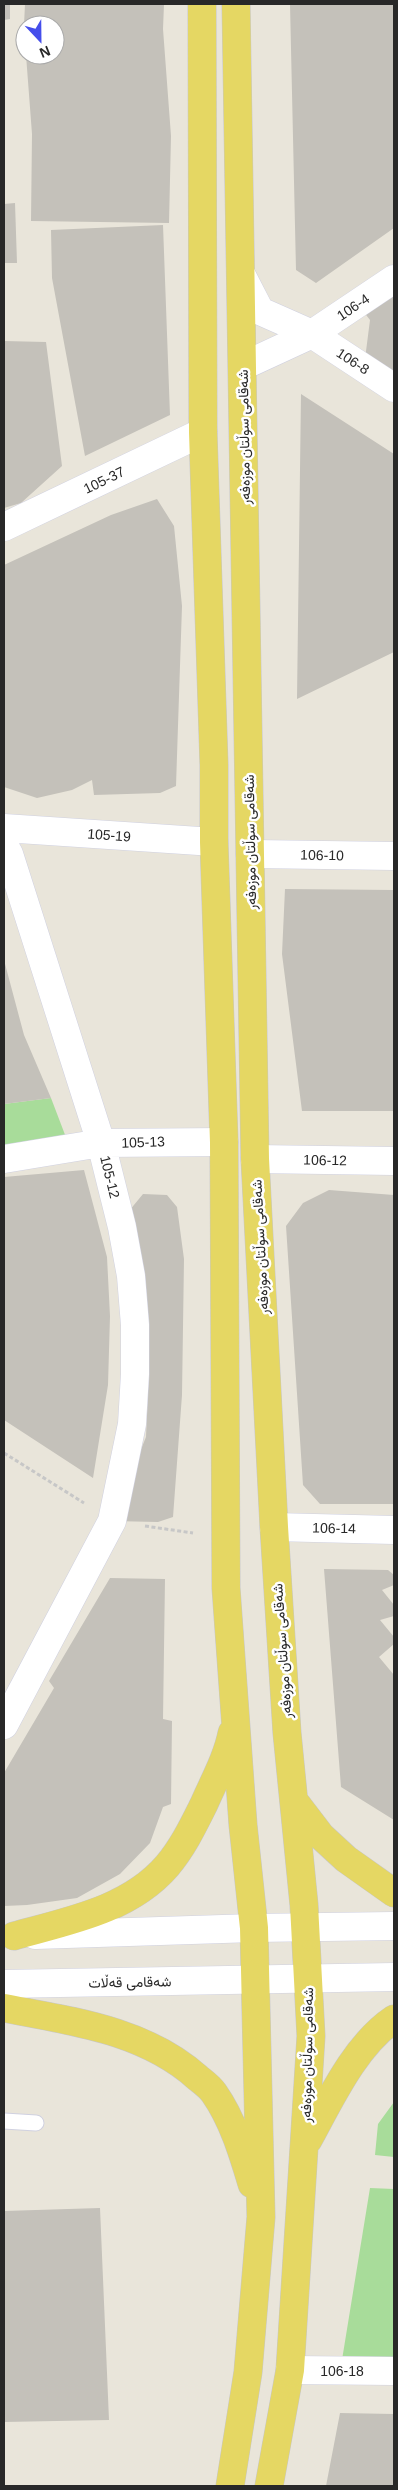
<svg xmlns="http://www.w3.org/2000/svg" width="398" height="2490" font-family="Helvetica,Vazirmatn,sans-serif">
  <rect width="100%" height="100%" fill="#e9e5da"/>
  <path fill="#a8dc9a" d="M51 1098 67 1140 4 1147V1104Z
    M394 2102V2157L375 2155 378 2124Z
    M370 2188 394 2189V2365L341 2366Z"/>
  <path fill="#c4c1ba" d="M4 4H10V19L4 20Z
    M25 4H164L163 29 171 136 169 223 31 221 32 134 26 55H55V25H24Z
    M290 4H394V228L316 283 296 270Z
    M15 203 17 263H4V204Z
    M163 225 170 415 85 456 52 278 51 230Z
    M394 288V378L365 359 370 320 363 311Z
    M4 341 46 342 62 466 21 503 4 508Z
    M301 394 394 454V652L297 699Z
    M157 499 174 526 182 606 176 786 160 793 94 795 92 780 72 790 37 798 4 787V565L111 515Z
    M285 889 394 890V1111H302L282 954Z
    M4 960 24 1035 51 1098 4 1104Z
    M84 1170 107 1257 110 1316 108 1385 93 1478 4 1420V1177Z
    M329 1190 394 1195V1504H320L303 1485 286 1226 303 1203Z
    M143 1194 167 1195 177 1207 184 1259 182 1395 173 1517 158 1522 112 1521 146 1437 149 1369 129 1211Z
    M324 1569 388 1570 394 1575V1585L382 1590 394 1605V1616L380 1620 394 1637V1644L379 1657 394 1675V1820L341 1787Z
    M110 1578 165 1579 163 1719 172 1721 171 1804 163 1807 150 1843 120 1874 77 1898 27 1905 4 1906V1773L54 1688 49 1681Z
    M100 2208 109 2420 4 2422V2211Z
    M340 2413 394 2414V2486H326Z"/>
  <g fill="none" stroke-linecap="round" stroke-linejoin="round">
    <defs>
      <path id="service" d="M4 2121 36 2123"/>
      <path id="minor" d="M241 274 260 311 312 334 394 388
        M243 366 312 334 394 279
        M4 527 203 432
        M4 828 214 842
        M4 845 9 854 101 1143 122 1227 131 1276 135 1325V1374L132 1424 112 1521 4 1725
        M250 854 394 856
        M4 1159 101 1143 224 1142
        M255 1159 394 1161
        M274 1527 394 1530
        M290 2370 394 2371"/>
      <path id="secondary" d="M35 1935 254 1928 394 1926
        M4 1984 394 1977"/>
      <path id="primary" d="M202 4 203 432 214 765V842L224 1142 226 1588 243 1825 254 1928 261 2217 248 2372 230 2486
        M236 4 255 1159 274 1527 287 1733 304 1905 311 2036 290 2370 269 2486
        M295 1802 321 1836 346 1859 394 1893
        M14 1936C68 1921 129 1910 167 1866 183 1847 193 1826 204 1804 214 1781 227 1758 232 1733
        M4 2008C71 2021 145 2030 198 2078 203 2082 210 2087 214 2093 233 2120 243 2154 252 2184
        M308 2140C330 2100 355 2045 394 2019"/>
    </defs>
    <use href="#service" stroke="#d0d1e0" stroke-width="17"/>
    <use href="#minor" stroke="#d0d1e0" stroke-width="29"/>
    <use href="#secondary" stroke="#d0d1e0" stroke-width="29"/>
    <use href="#primary" stroke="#c7c7c7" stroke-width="29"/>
    <path stroke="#c7c7c7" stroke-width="3" stroke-dasharray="4 2.5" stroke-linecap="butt" d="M4 1453 84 1503
      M145 1526 193 1533"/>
    <use href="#service" stroke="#fff" stroke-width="15"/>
    <use href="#minor" stroke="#fff" stroke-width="28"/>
    <use href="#secondary" stroke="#fff" stroke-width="28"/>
    <use href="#primary" stroke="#e5d763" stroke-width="28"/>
  </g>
  <g text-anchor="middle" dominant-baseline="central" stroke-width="5" stroke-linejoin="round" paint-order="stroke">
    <g font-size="14" fill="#282828" stroke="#fff">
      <text transform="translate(353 307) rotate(-34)">106-4</text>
      <text transform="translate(353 361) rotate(33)">106-8</text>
      <text transform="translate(244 437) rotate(-91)">شەقامی سوڵتان موزەفەر</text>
      <text transform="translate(104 480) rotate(-26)">105-37</text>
      <text transform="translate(109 835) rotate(4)">105-19</text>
      <text transform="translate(250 842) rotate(-91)">شەقامی سوڵتان موزەفەر</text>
      <text transform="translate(322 855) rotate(1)">106-10</text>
      <text transform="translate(143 1142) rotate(-2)">105-13</text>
      <text transform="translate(325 1160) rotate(1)">106-12</text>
      <text transform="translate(110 1177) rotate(76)">105-12</text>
      <text transform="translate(260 1247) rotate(-93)">شەقامی سوڵتان موزەفەر</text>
      <text transform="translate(334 1528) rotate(1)">106-14</text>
      <text transform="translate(282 1651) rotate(-94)">شەقامی سوڵتان موزەفەر</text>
      <text transform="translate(130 1982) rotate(-1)">شەقامی قەڵات</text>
      <text transform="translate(307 2055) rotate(-89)">شەقامی سوڵتان موزەفەر</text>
      <text x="342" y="2371">106-18</text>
    </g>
  </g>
  <rect width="398" height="2490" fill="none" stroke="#282828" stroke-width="10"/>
  <g transform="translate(40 40) rotate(158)"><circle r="24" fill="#ffffff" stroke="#a9a9a9"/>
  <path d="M0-4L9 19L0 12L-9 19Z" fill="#454eeb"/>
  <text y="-8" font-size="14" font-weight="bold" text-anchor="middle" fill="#282828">N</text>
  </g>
</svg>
